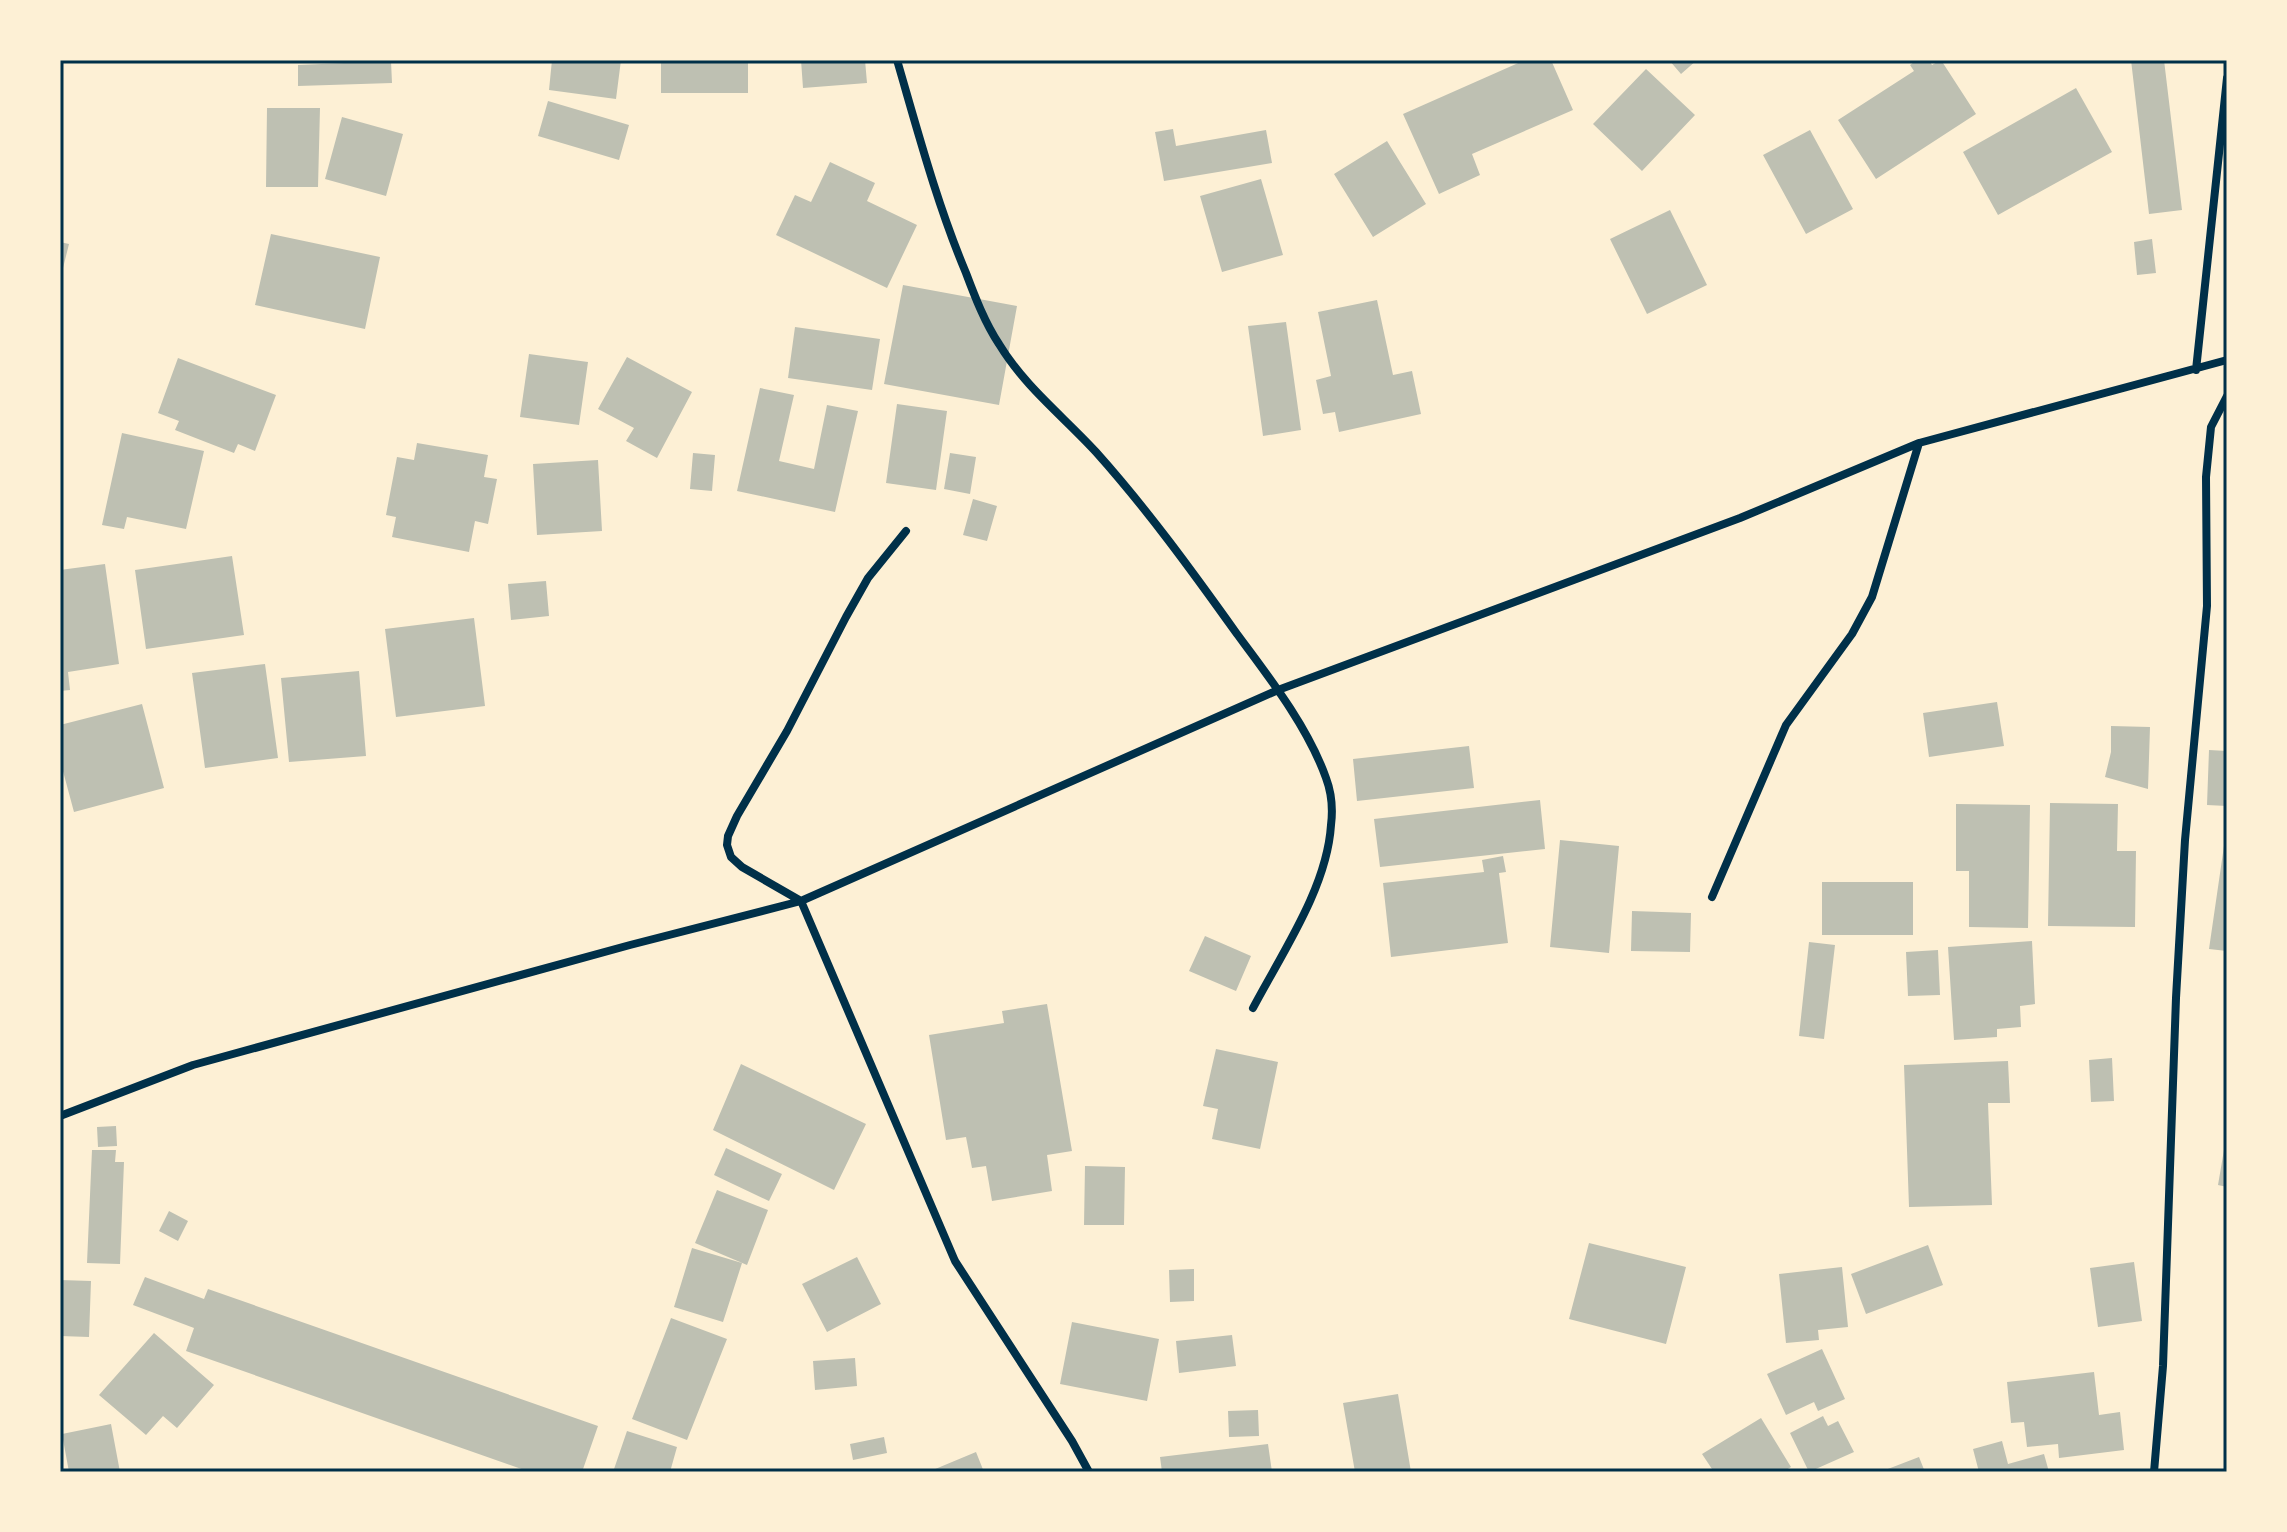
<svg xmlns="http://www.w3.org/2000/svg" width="2287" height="1532" font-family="'Times New Roman',serif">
  <rect width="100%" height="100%" fill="#fdf0d5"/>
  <path fill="#bec0b2" d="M552 60H621L616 99 549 90Z
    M661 60H748V93H661Z
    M801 60H865L867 83 803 88Z
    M1525 60H1551L1573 110 1472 154 1480 175 1439 194 1403 114Z
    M1669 60H1697L1681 74Z
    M1917 60H1929L1932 65 1941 60 1976 114 1876 179 1838 120 1914 71 1910 65Z
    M2131 60H2164L2182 210 2149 214Z
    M391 61 392 83 298 86V65Z
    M1646 69 1695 115 1642 171 1593 124Z
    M2076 88 2112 152 1998 215 1963 152Z
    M548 101 629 125 619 160 538 136Z
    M267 108H320L318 187H266Z
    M342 117 403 134 386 196 325 179Z
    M1173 129 1176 146 1266 130 1272 163 1164 181 1155 132Z
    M1810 130 1853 209 1806 234 1763 155Z
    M1387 141 1426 204 1373 237 1334 174Z
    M830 162 875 183 867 201 917 225 887 288 776 235 795 195 811 202Z
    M1261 179 1283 255 1222 272 1200 196Z
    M1670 210 1707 285 1647 314 1610 239Z
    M271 234 380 257 365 329 255 305Z
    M2152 239 2156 273 2137 275 2134 242Z
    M60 242 69 244 61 276H60Z
    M903 285 1017 306 999 405 884 384Z
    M1377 300 1393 375 1412 371 1421 414 1339 432 1335 412 1323 414 1316 380 1331 376 1318 312Z
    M1286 322 1301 430 1263 436 1248 326Z
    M795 327 880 339 872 390 788 378Z
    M529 354 588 362 579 425 520 417Z
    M627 357 692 392 657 458 626 441 634 428 598 409Z
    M178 358 276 395 255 451 238 444 234 453 175 430 179 421 158 413Z
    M760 388 794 395 779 461 814 469 827 405 858 411 835 512 737 491Z
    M897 404 947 411 936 490 886 483Z
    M122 433 204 451 186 529 127 517 124 529 102 525Z
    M417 443 488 455 484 477 497 479 488 524 475 521 469 552 392 537 396 517 386 515 397 457 414 460Z
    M693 453 715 455 712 491 690 489Z
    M950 453 976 457 970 494 944 489Z
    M598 460 602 531 537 535 533 464Z
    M973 499 997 506 987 541 963 535Z
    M232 556 244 635 146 649 135 570Z
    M105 564 119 664 68 672 70 690 60 691V570Z
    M546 581 549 616 511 620 508 584Z
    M474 618 485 706 396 717 385 629Z
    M265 664 278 758 205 768 192 673Z
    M359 671 366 756 289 762 281 678Z
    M1997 702 2004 746 1929 757 1923 713Z
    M142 704 164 788 74 812 60 760V725Z
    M2111 726 2150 727 2148 789 2105 777 2111 752Z
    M1469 746 1474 788 1357 801 1353 759Z
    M2209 750 2227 751V806L2207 805Z
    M1540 800 1545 849 1380 867 1374 819Z
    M2050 803 2118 804 2117 851H2136L2135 927 2048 926Z
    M1956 804 2030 805 2028 928 1969 927V871H1956Z
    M2225 839H2227V951L2209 949Z
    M1560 840 1619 846 1609 953 1550 947Z
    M1503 856 1506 872 1499 873 1508 943 1391 957 1383 883 1484 872 1482 860Z
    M1822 882H1913V935H1822Z
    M1632 911 1691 913 1690 952 1631 951Z
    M1205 936 1251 956 1236 991 1189 971Z
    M2032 941 2035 1004 2020 1006 2021 1027 1997 1029V1037L1954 1040 1948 947Z
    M1809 942 1835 945 1824 1039 1799 1036Z
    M1938 950 1940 995 1908 996 1906 952Z
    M1047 1004 1072 1151 1047 1155 1052 1191 992 1201 986 1166 972 1168 966 1137 946 1140 929 1035 1004 1023 1002 1011Z
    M1216 1049 1278 1062 1260 1149 1212 1139 1218 1109 1203 1106Z
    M2112 1058 2114 1101 2091 1102 2089 1060Z
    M2008 1061 2010 1103H1988L1992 1205 1909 1207 1904 1065Z
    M741 1064 866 1124 834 1190 713 1130Z
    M116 1126 117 1146 98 1147 97 1127Z
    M2225 1144H2227V1187L2218 1185Z
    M726 1148 782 1174 769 1201 714 1175Z
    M92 1150H116L115 1162H124L120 1264 87 1263Z
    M1085 1166 1125 1167 1124 1225H1084Z
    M717 1190 768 1210 747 1265 695 1243Z
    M169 1211 188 1221 178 1241 159 1231Z
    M1589 1243 1686 1267 1666 1344 1569 1319Z
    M1928 1245 1943 1285 1866 1314 1851 1274Z
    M692 1248 742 1263 723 1322 674 1307Z
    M857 1257 881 1304 827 1332 802 1284Z
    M2134 1262 2142 1321 2098 1327 2090 1268Z
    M1842 1267 1848 1327 1818 1330 1819 1340 1786 1343 1779 1274Z
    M1194 1269V1301L1170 1302 1169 1270Z
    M145 1277 204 1299 208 1289 598 1426 582 1472H530L186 1351 194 1328 133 1305Z
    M60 1280 91 1281 89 1337 60 1336Z
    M671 1318 727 1339 687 1440 632 1419Z
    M1072 1322 1159 1339 1147 1401 1060 1384Z
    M154 1333 214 1385 177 1428 163 1416 146 1435 99 1395Z
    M1232 1335 1236 1366 1179 1373 1176 1341Z
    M1822 1349 1845 1399 1818 1411 1814 1402 1786 1415 1767 1374Z
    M855 1358 857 1386 815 1390 813 1361Z
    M2094 1372 2099 1415 2120 1412 2124 1450 2059 1458 2058 1444 2027 1447 2024 1422 2011 1423 2007 1382Z
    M1398 1394 1411 1472H1355L1343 1403Z
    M1258 1410 1259 1436 1229 1437 1228 1411Z
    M1823 1416 1828 1426 1838 1421 1854 1452 1809 1472 1790 1433Z
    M1761 1418 1791 1467 1783 1472H1714L1702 1454Z
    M111 1424 120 1472H69L62 1434Z
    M627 1431 677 1447 670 1472H613Z
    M884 1437 887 1453 853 1460 850 1444Z
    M2002 1441 2008 1464 2044 1454 2049 1472H1979L1973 1449Z
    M1268 1444 1272 1472H1162L1160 1457Z
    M976 1452 984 1472H928Z
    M1919 1457 1925 1472H1880Z"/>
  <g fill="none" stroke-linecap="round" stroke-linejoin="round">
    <path stroke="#003049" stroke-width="8" d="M897 60C918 132 937 204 966 273 975 297 985 323 999 344 1025 387 1063 416 1096 452 1147 509 1192 571 1237 634 1269 677 1308 727 1326 778 1332 794 1333 809 1331 825 1327 888 1282 953 1253 1008
      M2196 370 2227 78
      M906 531 868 578 846 617 787 731 737 816 728 836 727 845 731 857 742 867 801 901 955 1261 1072 1441 1089 1472
      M1712 897 1786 725 1852 634 1872 597 1919 443
      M60 1116 193 1065 630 945 801 901 1278 690 1740 518 1919 443 2227 360
      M2154 1472 2163 1366 2176 998 2185 840 2207 606 2206 477 2211 427 2227 396"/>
  </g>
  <rect width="2287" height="1532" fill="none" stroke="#fdf0d5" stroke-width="124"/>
  <rect x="62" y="62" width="2163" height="1408" fill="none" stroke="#003049" stroke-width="3"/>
</svg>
